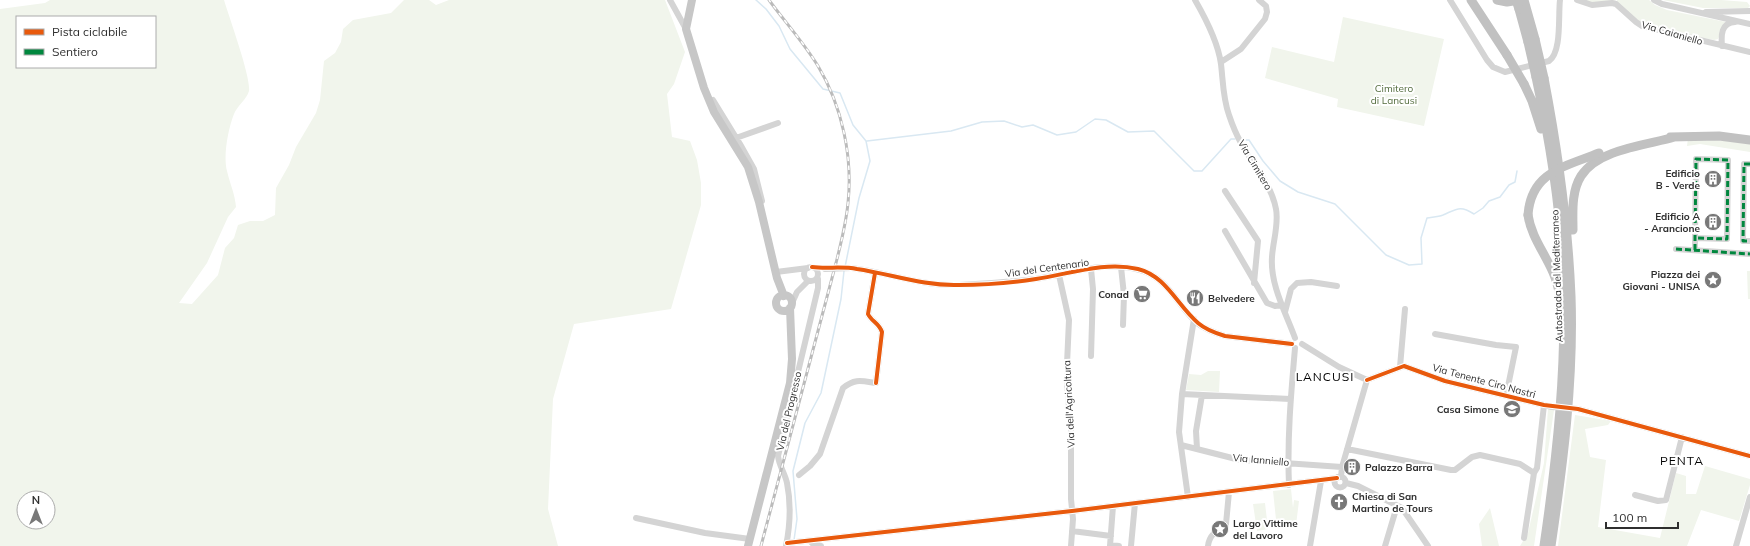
<svg xmlns="http://www.w3.org/2000/svg" width="1750" height="546" font-family="Mulish,sans-serif">
  <rect width="100%" height="100%" fill="#fff"/>
  <path fill="#f1f5ec" fill-rule="evenodd" d="M50 0H224C229 17 251 77 249 91 247 99 237 106 234 114 228 129 223 156 227 171 230 184 235 194 236 207L228 217 207 263 179 303 192 304 218 275 225 248 234 238 238 225 250 221H263L275 215 276 188 289 165 296 147 316 113 320 100 324 61 335 53 341 42 343 29 353 20 391 13 404 0H429L436 5 449 0H665L685 52 674 84 667 94 672 137 690 141 697 160 701 183V205L671 309 574 324 553 399 548 509 558 546H0V9L45 3ZM17 17H155V67H17ZM24 498H48V522H24Z
    M1584 0H1614L1617 1V0H1649L1655 5 1667 10 1726 22 1718 39 1714 40 1646 26 1612 1 1593 3Z
    M1663 0H1721L1747 2 1750 6 1748 8H1703Z
    M1343 17 1444 39 1424 126 1337 107 1338 99 1265 78 1272 47 1334 62Z
    M1688 138 1750 143V152L1700 144 1687 146Z
    M1747 271H1750V299H1748Z
    M1208 371H1220L1219 392 1186 390 1189 374 1201 375Z
    M1548 409 1554 410 1534 546H1520L1528 533 1544 463Z
    M1575 415 1611 421 1608 425 1585 429 1590 457 1606 460 1598 527 1660 538 1676 473 1686 476V494H1696L1705 466 1750 479V485L1739 521 1701 510 1687 546H1558Z
    M1291 489 1293 508 1294 500 1299 501 1296 525H1291V527L1277 529 1273 491Z
    M1265 503 1268 529 1257 531 1253 504Z
    M1490 508 1499 546H1482L1479 524Z"/>
  <g fill="none" stroke-linecap="round" stroke-linejoin="round">
    <path stroke="#d9e8f2" stroke-width="1.5" d="M756 0 766 9 779 26 790 49 823 89 840 93 853 125 866 141 870 161 859 198 845 267
      M1244 140H1249L1263 161 1280 181 1298 192 1335 204 1386 255 1409 265 1422 264 1421 238 1427 218C1433 217 1438 217 1443 215 1457 209 1460 205 1474 214L1483 208 1489 201 1500 197 1509 185 1515 182 1517 171
      M867 141 951 131 982 122 1004 121 1022 127 1033 125 1057 135 1076 132 1095 119 1106 120 1128 132 1154 131 1194 171H1202L1231 139H1235
      M794 540 797 519 793 471 805 423 821 393 841 299 844 271"/>
    <path stroke="#d4d4d4" stroke-width="6" d="M670 0 686 29
      M1195 0C1206 19 1218 42 1221 64 1223 81 1223 99 1229 115 1232 124 1236 134 1241 143 1253 165 1271 183 1276 209 1279 224 1273 241 1272 257 1270 285 1286 313 1295 338
      M1450 0 1487 60 1493 67 1505 72 1549 61C1562 52 1558 16 1560 0
      M1577 0 1592 5 1612 3 1616 4 1636 22 1642 26 1750 52
      M1654 0 1662 4 1750 24
      M1706 12 1750 11
      M1722 46C1721 35 1721 23 1735 22
      M1221 62 1241 49 1265 19 1267 12 1266 6 1259 0
      M713 100 740 144 754 169 762 201
      M736 138 778 123
      M1750 164H1744L1743 241H1750
      M1225 191 1258 241 1254 283
      M1225 231 1267 303 1275 306 1282 305
      M1676 249 1750 254
      M1695 250V238L1696 159 1728 160 1727 239 1695 238
      M804 274a7 7 0 1 1 14 0a7 7 0 1 1-14 0Z
      M1121 267 1124 295 1123 325
      M852 268C888 273 922 286 959 285 985 284 1010 282 1035 279 1069 274 1106 260 1140 270 1167 277 1178 306 1197 323 1205 329 1215 333 1225 336L1292 344
      M1091 269 1093 289 1091 356
      M776 272 808 268
      M1059 275 1069 320 1067 364V384L1071 429V499L1073 519 1071 546
      M792 303 797 292 808 281
      M1285 312 1291 289 1297 283 1311 282 1337 286
      M1435 334 1496 345 1516 347 1506 396
      M1302 344 1339 367 1367 380
      M1400 367 1405 309
      M1367 380 1404 366 1445 381 1552 407
      M1182 394 1290 399
      M1578 409 1750 456
      M1181 445 1240 460 1342 467
      M1197 449 1196 431 1202 395
      M1347 449 1451 470H1455L1472 457 1480 455 1520 464 1534 473 1537 468 1544 405
      M799 475 810 466 820 454 843 388C855 378 862 381 876 383L882 332C879 323 871 321 868 314L875 273
      M1334.5 482a5.5 5.5 0 1 1 11 0a5.5 5.5 0 1 1-11 0Z
      M1341 477 1342 467 1367 380
      M1346 483 1358 486 1402 508 1428 546
      M1289 485C1287 439 1291 394 1295 348
      M1635 495 1658 501 1666 500 1682 437
      M1188 497 1179 432 1182 394 1194 319
      M636 518 705 533 750 539
      M1072 531 1111 536
      M1524 538 1534 473
      M810 541 814 545 821 546
      M787 543 1072 511 1337 478
      M1110 545 1119 546
      M786 546C790 526 791 503 787 483 785 473 779 466 778 456L818 288V279
      M1110 546 1113 506
      M1131 546 1135 503
      M1208 546C1209 535 1217 530 1226 524L1229 492
      M1310 546 1321 481
      M1385 546 1397 506
      M1736 546 1750 497"/>
    <path stroke="#c7c7c7" stroke-width="8" d="M692 0 686 29 704 88 714 112 748 167 759 202 777 278 784 296
      M776 303a8 8 0 1 1 16 0a8 8 0 1 1-16 0Z
      M748 546 790 383 792 359 790 308"/>
    <path stroke="#c1c1c1" stroke-width="9" d="M1471 0 1507 55
      M1497 0 1507 2 1519 0
      M1524 0 1535 39
      M1519 9 1528 42
      M1536 77C1550 142 1561 208 1563 275 1567 366 1557 456 1544 546
      M1544 78C1558 151 1568 222 1571 296 1574 380 1563 464 1551 546
      M1524 84 1532 101 1541 129
      M1670 137 1719 136 1750 140
      M1528 215C1532 243 1555 264 1559 293
      M1573 230C1573 213 1571 192 1581 176 1598 149 1647 145 1675 137"/>
    <defs>
      <path id="rail" d="M761 546 836 263C841 243 846 224 848 203 853 157 842 106 818 66 804 43 785 22 769 0"/>
    </defs>
    <use href="#rail" stroke="#bbb" stroke-width="3"/>
    <use href="#rail" stroke="#fff" stroke-width="1.5" stroke-dasharray="4.5" stroke-linecap="butt"/>
    <path stroke="#d4d4d4" stroke-width="6" d="M825 269 852 268
      M1552 407 1578 409"/>
    <path stroke="#c1c1c1" stroke-width="9" d="M1516 0 1519 9
      M1535 39 1544 78
      M1528 42 1536 77
      M1507 55 1524 84
      M1528 215C1531 172 1564 167 1599 153"/>
    <path stroke="#00873e" stroke-width="3" stroke-dasharray="6 3" stroke-linecap="butt" d="M1750 164H1744L1743 241H1750
      M1676 249 1750 254
      M1695 250V238L1696 159 1728 160 1727 239 1695 238"/>
    <defs>
      <path id="cycleway" d="M812 267C827 269 842 266 857 269 891 274 923 286 958 285 984 285 1011 283 1036 279 1069 274 1105 261 1138 269 1166 276 1177 305 1198 323 1205 329 1215 333 1225 336L1292 344
        M875 273 868 314C871 321 879 323 882 332L876 383
        M1367 380 1404 366 1445 381 1544 405 1578 409 1750 456
        M787 543 1072 511 1337 478"/>
    </defs>
    <use href="#cycleway" stroke="#fff" stroke-width="6"/>
    <use href="#cycleway" stroke="#e8590c" stroke-width="4"/>
  </g>
  <defs>
    <symbol id="building-disc" viewBox="-11 -11 22 22"><circle r="9.5" fill="#787878" stroke="#fff"/><path d="M-4-6H4V6H1V3H-1V6H-4ZM-2.5-4.3h1.7v1.8h-1.7ZM.8-4.3h1.7v1.8H.8ZM-2.5-1h1.7V.8h-1.7ZM.8-1h1.7V.8H.8Z" fill="#fff"/></symbol>
    <symbol id="sight-disc" viewBox="-11 -11 22 22"><circle r="9.5" fill="#787878" stroke="#fff"/><path d="M0-6L1.8-2.2L6-1.7L2.9 1.2L3.7 5.4L0 3.3L-3.7 5.4L-2.9 1.2L-6-1.7L-1.8-2.2Z" fill="#fff"/></symbol>
    <symbol id="supermarket-disc" viewBox="-11 -11 22 22"><circle r="9.5" fill="#787878" stroke="#fff"/><path d="M-6-5.5h2.5l.6 2H6L4.5 2H-2.5L-4.4-4H-6ZM-1.5 3.2a1.3 1.3 0 1 0 .1 0ZM3 3.2a1.3 1.3 0 1 0 .1 0Z" fill="#fff"/></symbol>
    <symbol id="restaurant-disc" viewBox="-11 -11 22 22"><circle r="9.5" fill="#787878" stroke="#fff"/><path d="M-5-6h1v4h1v-4h1v4h1v-4h1v5L-1.5 .5V6h-2V.5L-5-1ZM5-6V6H3V1.5H1.5Q1.5-4 5-6Z" fill="#fff"/></symbol>
    <symbol id="school-disc" viewBox="-11 -11 22 22"><circle r="9.5" fill="#787878" stroke="#fff"/><path d="M0-5L7-2L0 1L-7-2ZM-4 1L0 2.5L4 1V4Q0 6-4 4Z" fill="#fff"/></symbol>
    <symbol id="church-disc" viewBox="-11 -11 22 22"><circle r="9.5" fill="#787878" stroke="#fff"/><path d="M-1.2-6h2.4v3.5h3.3v2.4h-3.3V6h-2.4V-.1h-3.3v-2.4h3.3Z" fill="#fff"/></symbol>
  </defs>
  <g fill-rule="evenodd">
    <use href="#building-disc" x="1703" y="169" width="20" height="20"/>
    <use href="#building-disc" x="1703" y="212" width="20" height="20"/>
    <use href="#sight-disc" x="1703" y="270" width="20" height="20"/>
    <use href="#supermarket-disc" x="1132" y="284" width="20" height="20"/>
    <use href="#restaurant-disc" x="1185" y="288" width="20" height="20"/>
    <use href="#school-disc" x="1502" y="399" width="20" height="20"/>
    <use href="#building-disc" x="1342" y="457" width="20" height="20"/>
    <use href="#church-disc" x="1329" y="492" width="20" height="20"/>
    <use href="#sight-disc" x="1210" y="519" width="20" height="20"/>
  </g>
  <g text-anchor="middle" dominant-baseline="central" stroke-width="4" stroke-linejoin="round" paint-order="stroke">
    <g font-size="10" fill="#2f2f2f" stroke="#fff">
      <text transform="translate(1672 33) rotate(16)">Via Caianiello</text>
      <text transform="translate(1255 165) rotate(59)">Via Cimitero</text>
      <text transform="translate(1047 268) rotate(-8)">Via del Centenario</text>
      <text transform="translate(1557 276) rotate(-92)">Autostrada del Mediterraneo</text>
      <text transform="translate(1484 381) rotate(15)">Via Tenente Ciro Nastri</text>
      <text transform="translate(1069 404) rotate(-93)">Via dell'Agricoltura</text>
      <text transform="translate(789 411) rotate(-77)">Via del Progresso</text>
      <text transform="translate(1261 460) rotate(5)">Via Ianniello</text>
    </g>
    <g font-size="10" fill="#526b3c" stroke="#fff">
      <text x="1394" y="88">Cimitero<tspan x="1394" dy="12">di Lancusi</tspan></text>
    </g>
    <g font-size="10" font-weight="bold" fill="#2f2f2f" stroke="#fff" text-anchor="end">
      <text x="1700" y="173">Edificio<tspan x="1700" dy="12">B - Verde</tspan></text>
      <text x="1700" y="216">Edificio A<tspan x="1700" dy="12">- Arancione</tspan></text>
      <text x="1700" y="274">Piazza dei<tspan x="1700" dy="12">Giovani - UNISA</tspan></text>
      <text x="1129" y="294">Conad</text>
      <text x="1208" y="298" text-anchor="start">Belvedere</text>
      <text x="1499" y="409">Casa Simone</text>
      <text x="1365" y="467" text-anchor="start">Palazzo Barra</text>
      <text x="1352" y="496" text-anchor="start">Chiesa di San<tspan x="1352" dy="12">Martino de Tours</tspan></text>
      <text x="1233" y="523" text-anchor="start">Largo Vittime<tspan x="1233" dy="12">del Lavoro</tspan></text>
    </g>
    <g font-size="12" letter-spacing="1" fill="#000" stroke="#fff">
      <text x="1325" y="376">LANCUSI</text>
      <text x="1682" y="460">PENTA</text>
    </g>
  </g>
  <rect x="16" y="16" width="140" height="52" fill="#ffffff" stroke="#acacac"/>
  <rect x="24" y="29" width="20" height="6" fill="#e8590c" stroke="#acacac"/>
  <text x="52" y="36" font-size="12" fill="#2f2f2f">Pista ciclabile</text>
  <rect x="24" y="49" width="20" height="6" fill="#00873e" stroke="#acacac"/>
  <text x="52" y="56" font-size="12" fill="#2f2f2f">Sentiero</text>
  <g transform="translate(36 510)"><circle r="19" fill="#ffffff" stroke="#acacac"/>
  <path d="M0-3L7 15L0 10L-7 15Z" fill="#787878"/>
  <text y="-6" font-size="11" font-weight="bold" text-anchor="middle" fill="#2f2f2f">N</text>
  </g>
  <path d="M1606 522v6h72v-6" fill="none" stroke="#2f2f2f" stroke-width="2"/>
  <text x="1612" y="522" font-size="12" fill="#2f2f2f" stroke="#ffffff" stroke-width="3" paint-order="stroke">100 m</text>
</svg>
